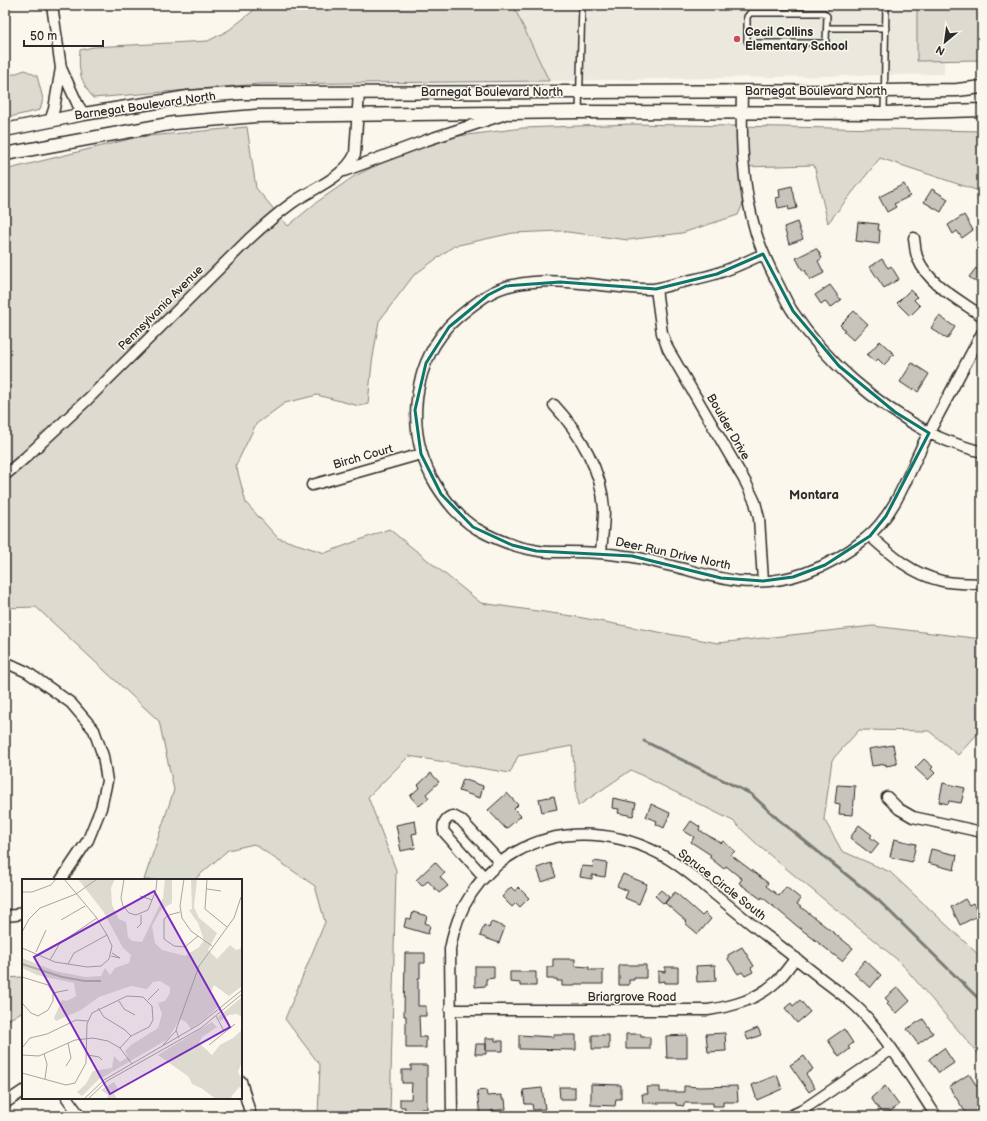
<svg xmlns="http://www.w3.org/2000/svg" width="987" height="1121" font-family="'Balsamiq Sans',sans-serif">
  <rect width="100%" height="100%" fill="#fbf7ec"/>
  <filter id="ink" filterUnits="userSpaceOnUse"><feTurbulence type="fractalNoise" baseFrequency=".025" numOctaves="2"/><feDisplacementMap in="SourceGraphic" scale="8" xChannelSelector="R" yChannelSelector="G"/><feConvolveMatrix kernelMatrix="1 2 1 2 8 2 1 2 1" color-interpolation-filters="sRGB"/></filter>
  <g filter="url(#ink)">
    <path fill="#ebe8de" d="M513 5H946L944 74 549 81Z"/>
    <path fill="#dddad0" stroke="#84827e" d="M252 5H513L549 81 259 84 93 98C80 80 78 71 80 50L93 47 208 41 229 30 253 11Z
      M917 5H982V60L917 61Z
      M25 70 37 76 43 99 40 110 5 118V77Z
      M633 124 982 131V192L880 158 828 223 814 165 744 167 746 197 738 215 682 233 628 240 560 231 513 233 454 246 414 275 379 321 372 363 368 404 359 406 317 395 285 403 256 424 236 465 246 503 278 538 325 553 389 529 481 603 572 616 718 643 873 626 982 639V729L958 755 929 731 859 730 832 760 824 819 842 851 890 872 982 958V1058L899 961 760 847 733 821 631 770 578 806 572 746 518 756 510 773 409 756 368 797 396 870 390 1116H318L320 1065 285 1019 325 922 315 886 254 844 228 850 194 880H144L174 790 159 721 36 607 5 608V285L8 278 5 265V170L138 137 247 127 256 188 288 226 317 202 353 177 427 140 523 128Z
      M23 977V1011L5 1022V978Z"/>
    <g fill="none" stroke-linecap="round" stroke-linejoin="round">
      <path stroke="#7b7a75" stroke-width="3" d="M644 741 751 794 780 821 879 901 982 1002"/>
    </g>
    <path fill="#c7c4bc" stroke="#2b2b2b" d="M904 184 910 196 894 204 896 207 887 212 879 197Z
      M792 186 797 208 789 210 788 206 778 208 776 198 780 197 779 189Z
      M932 189 948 199 941 212 924 202Z
      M964 215 973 230 962 238 957 231 953 234 948 225Z
      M797 222 803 239 789 244 784 227Z
      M858 222 879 224 878 230H880L879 244 856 241Z
      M814 249H817L822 258 818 261 824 273 810 280 805 270 803 271 796 258Z
      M882 259 888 268 891 266 899 279 884 288 870 267Z
      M976 268 982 273V286L969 277Z
      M830 285 841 300 830 308 825 301 821 304 815 295Z
      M910 290 917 297 914 300 920 306 910 316 897 303Z
      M854 311 868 324 853 340 843 331 845 330 840 325Z
      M939 316 955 327 947 339 931 328Z
      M880 341 894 354 884 365 878 359 875 362 867 355Z
      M912 363 929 374 918 392 913 388 912 390 900 382Z
      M893 745 897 764 886 766V764L872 766 869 749Z
      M924 759 933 767 931 769 935 773 928 780 915 768Z
      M431 773 439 782 426 794 429 798 419 806 410 796 420 787 418 785Z
      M463 779 483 786 480 798 459 791Z
      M943 783 965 788 961 803 949 801 948 804 939 802Z
      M837 785 855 786 853 815 839 814 840 804 835 803Z
      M507 793 518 805 514 809 521 816 506 829 488 810Z
      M554 796 557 809 542 812 539 799Z
      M613 798 636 803 633 816 618 813 619 809 612 808Z
      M651 804 670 813 664 828 656 824 657 821 646 817Z
      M415 821 417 833 412 834 415 848 401 851 396 825Z
      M691 821 700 827 699 830 721 843 723 841 735 851 731 855 768 883 766 886 779 896 786 887 801 899 797 904 853 948 842 961 797 926 762 897 761 899 739 883 742 879 726 866 724 869 709 857 711 855 691 842 694 837 684 831Z
      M859 825 872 835 870 837 879 844 871 854 850 838Z
      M894 839 916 844 912 862 890 857Z
      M931 849 957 855 954 870 928 863Z
      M594 861 607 863 605 877 592 875V879L580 877 582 866 593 867Z
      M435 862 445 873 440 877 448 886 439 893 428 881 422 886 416 880Z
      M551 863 556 877 542 882 537 868Z
      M623 874 647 884 639 904 625 898 628 891 617 886Z
      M511 887 515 891 518 887 529 898 520 907 516 903 512 907 502 897Z
      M661 890 669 897 664 904 655 896Z
      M675 892 702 916 705 913 711 919 698 934 685 923 687 922 665 903Z
      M965 899 969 905 973 903 979 915 960 925 951 907Z
      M413 912 427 916 425 923 430 925 428 934 404 927 406 918 411 919Z
      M491 922 505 927 499 943 480 936 484 925 489 928Z
      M742 947 754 966 751 968 753 972 745 976 742 972 738 974 728 959V955Z
      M405 953H425V963H420V978H418V1006H426V1016H419L420 1037H426V1048H406V1016H404Z
      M553 959H575V966L589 967V970H603V984H575V986H562V981H557V979H547V967H553Z
      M865 960 881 975 870 988 854 973Z
      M619 965H646V978H634V980H629V985H619Z
      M715 965 716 981 697 982 696 966Z
      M475 966H494V978L486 979V986L475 987Z
      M665 967H678V983H664V981L658 982V971L665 972Z
      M510 972H536V986H520V983L510 982Z
      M898 987 910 1001 896 1014 887 1004 889 1002 885 998Z
      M800 1000 810 1012 797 1023 785 1008 791 1003 793 1006Z
      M923 1019 933 1033 918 1044 907 1029Z
      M758 1028 761 1035 748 1040 745 1033Z
      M844 1029 853 1043 848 1047 850 1049 839 1057 828 1040Z
      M725 1033 726 1051 708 1052 706 1034Z
      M626 1034H641V1037H650V1049H626Z
      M519 1035 553 1037V1035H576V1050L519 1049Z
      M592 1035H609V1049H592Z
      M687 1035V1058H667L666 1036Z
      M486 1038H495V1041H503V1051H486Z
      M476 1044H486V1054H475Z
      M944 1048 954 1063 939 1073 929 1059Z
      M804 1056 813 1069 806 1074 815 1088 809 1092 790 1065Z
      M411 1065H427V1109H419V1116H405V1107H400V1099H411L412 1083H402V1070H411Z
      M969 1074 982 1094V1116H968L949 1087Z
      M777 1075 782 1089 757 1100 752 1085Z
      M591 1084 621 1085V1099H616L615 1106 591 1105Z
      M684 1086 700 1087 737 1086 738 1102H723V1106H713V1103H684V1106L676 1105V1103H643L642 1094H648L647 1087H660V1092H684Z
      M885 1086 899 1105 884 1116 871 1098Z
      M559 1087H575V1099H560Z
      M542 1088 545 1109 533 1110 532 1104H525L523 1090Z
      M486 1090 487 1096 502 1095V1099H505L506 1109 491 1111 492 1116H480L477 1091Z"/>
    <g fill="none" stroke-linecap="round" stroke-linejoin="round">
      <defs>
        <path id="service" d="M750 13H824L827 16 826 41 823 43H748L747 40V17Z
          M827 28H886
          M579 112 582 5
          M884 112 886 5"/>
        <path id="minor" d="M61 68 78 105 84 114
          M742 91C741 138 742 187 756 233 761 249 768 264 776 280 782 291 786 302 793 312 826 362 876 404 928 432 944 441 964 447 982 452
          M50 121 54 109 61 68 52 5
          M344 171 427 140 503 115
          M914 238C915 244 915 253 918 259 928 284 961 301 982 316
          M763 254C748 261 734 268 718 273 707 277 695 279 683 282 673 284 663 288 653 289 603 290 531 267 486 296 473 305 459 315 448 327 410 371 406 436 436 485 446 501 460 519 477 529 495 539 514 547 534 550 545 553 558 552 570 552 588 552 606 553 625 556 641 557 656 563 672 566 693 571 715 578 737 581 785 586 830 568 866 538 895 515 909 472 925 440 944 404 963 368 982 333
          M656 289 662 333 668 349 746 483 755 502 759 518 763 581
          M554 405C580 433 602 471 604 509 604 524 602 539 601 553
          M5 475 26 457 88 399 249 239C263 226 277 214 292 203 312 189 345 177 355 154L359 92
          M312 485 421 454
          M870 536C892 556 912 574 942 581 955 584 969 583 982 584
          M5 662 27 672 71 703 94 730 103 756 107 781 101 808 88 840 61 880
          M887 797 899 809 913 817 982 832
          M484 877 444 832C442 825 445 817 453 816L461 820 500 862
          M5 916 16 915 23 911
          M450 1010H708C734 1006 756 1000 776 982 783 976 789 966 796 958
          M241 1081 251 1116
          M67 1098 80 1116
          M5 1103 23 1091
          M452 1116 450 949C457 908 479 873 516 852 563 825 621 831 667 858 685 869 701 883 717 896 734 910 751 924 768 937 787 951 805 966 823 980 839 992 857 1005 870 1021 895 1050 915 1084 936 1116
          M790 1116 801 1111 892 1049"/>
        <path id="tertiary" d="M5 130 84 114 188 97 242 93 884 91 957 90 982 87
          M5 154 174 123 256 116 579 112 884 113 982 110"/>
      </defs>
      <use href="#service" stroke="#2b2b2b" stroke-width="8"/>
      <use href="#minor" stroke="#2b2b2b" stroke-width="13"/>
      <use href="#tertiary" stroke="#2b2b2b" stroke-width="15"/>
      <use href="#service" stroke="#fbf7ec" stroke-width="5"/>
      <use href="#minor" stroke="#fbf7ec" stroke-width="10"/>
      <use href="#tertiary" stroke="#fbf7ec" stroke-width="12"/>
    </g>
  </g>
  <path fill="none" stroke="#0f766e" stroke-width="3" stroke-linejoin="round" d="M763 254 793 311 839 366 895 412 929 433 886 516 870 536 825 565 793 577 763 581 721 578 632 556 536 551 512 545 473 527 441 494 421 454 415 410 426 363 449 327 488 295 506 286 560 282 656 289 717 274Z"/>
  <circle fill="#d1495b" stroke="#fbf7ec" stroke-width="1.5" cx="737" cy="39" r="4"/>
  <g text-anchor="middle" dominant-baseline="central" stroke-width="3" stroke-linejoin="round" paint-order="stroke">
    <g font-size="12" font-weight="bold" fill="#2b2b2b" stroke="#fbf7ec" text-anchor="start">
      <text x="745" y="32">Cecil Collins<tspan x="745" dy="14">Elementary School</tspan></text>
    </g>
    <g font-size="12" fill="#2b2b2b" stroke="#fbf7ec">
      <text x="816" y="91">Barnegat Boulevard North</text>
      <text x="492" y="92">Barnegat Boulevard North</text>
      <text transform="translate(145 106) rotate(-8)">Barnegat Boulevard North</text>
      <text transform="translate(161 308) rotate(-45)">Pennsylvania Avenue</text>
      <text transform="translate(728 427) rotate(60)">Boulder Drive</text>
      <text transform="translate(363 457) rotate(-16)">Birch Court</text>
      <text transform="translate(673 554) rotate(12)">Deer Run Drive North</text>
      <text transform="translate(722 885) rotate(38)">Spruce Circle South</text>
      <text x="632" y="997">Briargrove Road</text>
    </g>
    <g font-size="13" font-weight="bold" fill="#2b2b2b" stroke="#fbf7ec">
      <text x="814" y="495">Montara</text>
    </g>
  </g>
  <g transform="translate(22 879)">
    <rect width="220" height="220" fill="#fbf7ec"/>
    <path d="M56 0H93L89 9 90 26 97 40 104 43 106 58 110 62 120 63 141 19 143 0H150V24L139 31 130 47 133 64 140 71 163 77 177 68 182 61 176 44 167 31 170 30 169 0H175L172 28 177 39 195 54 186 71 195 80 208 66 214 71 220 69V107L207 117 192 106 188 115 197 127 182 141 169 150 164 143 158 140 146 160 76 201 60 217 55 213 64 205 71 192 90 189 92 177 98 183 106 178 103 172 109 166 136 149 140 135 136 124 143 122 148 114V108L138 102 131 103 125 110 109 107 77 118 59 131 34 142 32 139 40 121 45 122 54 117 52 104 15 96 0 89V79L33 92 63 98 79 97 83 89 88 96 93 89 107 84 109 76 101 69 81 32ZM220 118V138L215 135 207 136 198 142 196 138ZM190 143 195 148 180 158 177 164 190 176 198 166 211 159 220 151V182L216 193 218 197 220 195V209L217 208 209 218 212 220H194L179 209 170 205 167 198 136 176ZM92 203 96 210 91 213 95 220H85L86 216 79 211Z" fill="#dddad0"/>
    <path fill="none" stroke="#b1afa7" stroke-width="2" d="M0 85 40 98 63 102H79"/>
    <path fill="none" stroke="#a8a59f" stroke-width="1" d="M102 0 99 19 101 27 107 34 114 36 126 31 134 11 135 0M162 0 158 27 160 39 169 52 190 67M185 0 183 30 205 48M185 10 199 12M0 13H10L29 6 34 0M118 17 130 21M158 33 147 36 142 40V60L152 67 163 68 176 57M39 41 63 27M115 49 119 45V36M0 53 7 40 18 29 54 15 75 0M0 69 33 83 65 88 79 87 87 80 90 67 85 56 74 38 42 0M14 73 24 51M89 77 98 79 90 74M28 81 38 64 75 39M46 85 52 74 85 56M0 98 26 106 31 114V122L26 131 16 137 9 134 0 124M31 114 46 111M126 121 137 110M97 122 102 130 113 136M76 129 82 138 103 151 109 157M194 137 202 152M157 159 154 151 177 87 212 39 219 18M141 166 154 152M187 166 213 145M0 169 8 159 25 155 54 141 66 142M22 175 25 185 23 200M0 176 17 177 53 161 71 159 86 162 98 169 110 185M66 176 77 178 80 181M44 187 49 179 46 164M0 194 44 206 53 204 64 184 65 145 70 134 105 117 121 118 130 127 131 141 127 148 109 157 98 169M62 220 82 201 178 145 220 111M66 220 85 202 179 149 220 115"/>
    <path fill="#7b2cbf" fill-opacity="0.15" stroke="#7b2cbf" stroke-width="2" d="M132 12 208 148 88 215 12 78Z"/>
    <rect width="220" height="220" fill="none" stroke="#2b2b2b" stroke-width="2"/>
  </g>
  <rect width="987" height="1121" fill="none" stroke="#fbf7ec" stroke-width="20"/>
  <rect x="10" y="10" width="967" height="1101" fill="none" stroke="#2b2b2b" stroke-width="1.5" filter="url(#ink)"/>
  <g transform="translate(945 42) rotate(209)" stroke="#fbf7ec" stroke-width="3" paint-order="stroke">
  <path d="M0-3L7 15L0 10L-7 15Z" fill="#2b2b2b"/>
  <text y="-6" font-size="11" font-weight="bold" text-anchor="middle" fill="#2b2b2b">N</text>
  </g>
  <path d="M24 40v6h79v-6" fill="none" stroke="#2b2b2b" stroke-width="2"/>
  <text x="30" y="40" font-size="12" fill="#2b2b2b" stroke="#fbf7ec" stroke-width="3" paint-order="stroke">50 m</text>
</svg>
